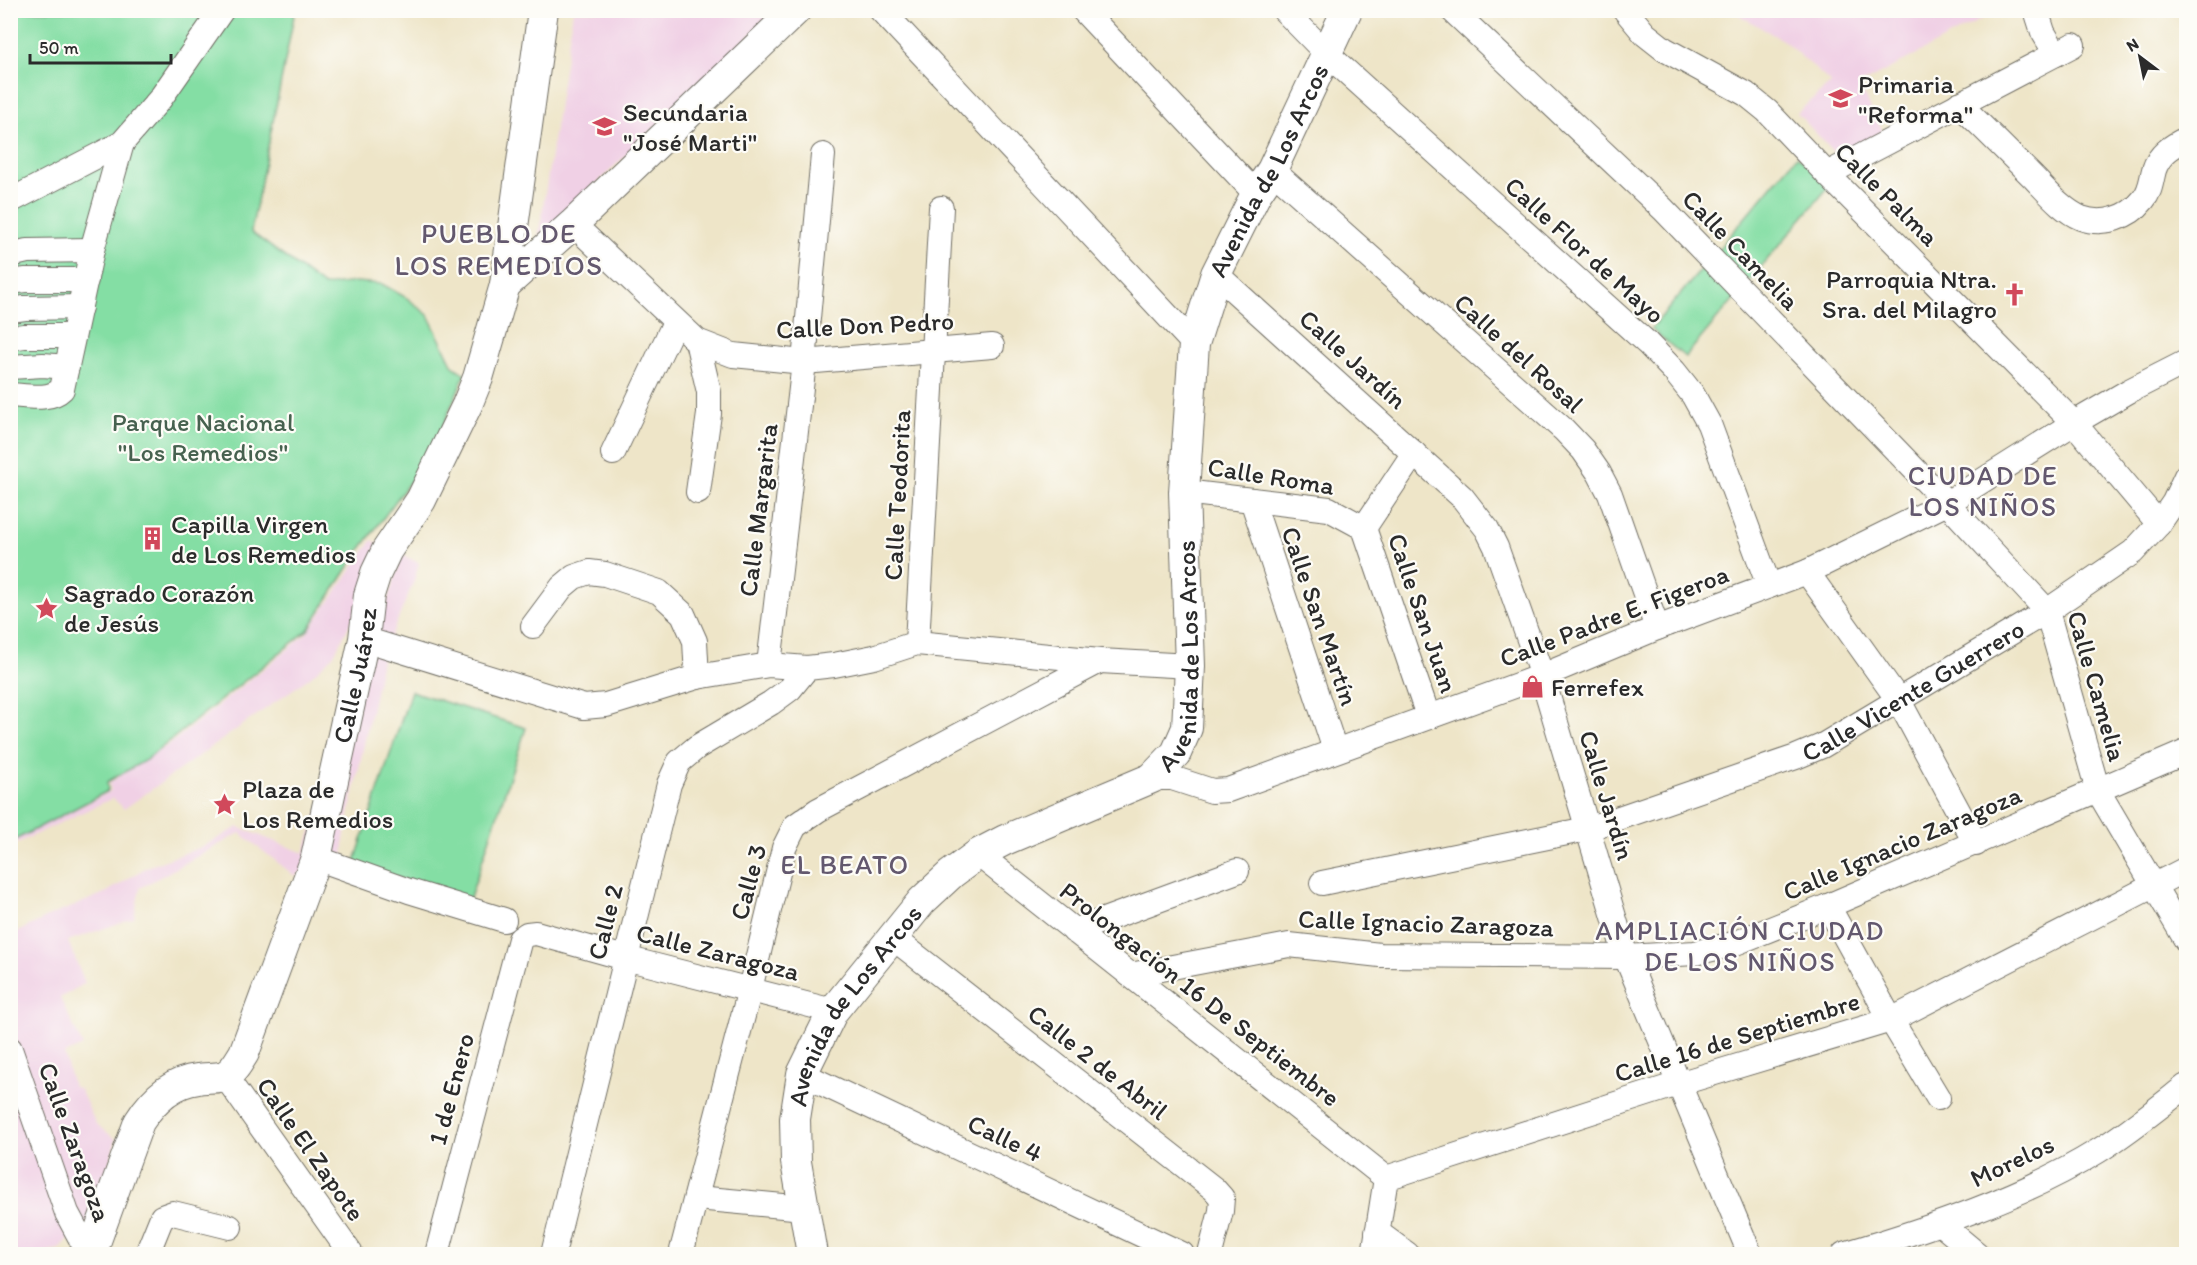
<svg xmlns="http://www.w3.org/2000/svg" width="2197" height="1265" font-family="Itim,sans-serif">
  <rect width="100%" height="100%" fill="#fdfcf7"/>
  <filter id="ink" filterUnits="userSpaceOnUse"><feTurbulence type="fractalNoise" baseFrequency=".0167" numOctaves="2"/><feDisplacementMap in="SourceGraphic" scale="12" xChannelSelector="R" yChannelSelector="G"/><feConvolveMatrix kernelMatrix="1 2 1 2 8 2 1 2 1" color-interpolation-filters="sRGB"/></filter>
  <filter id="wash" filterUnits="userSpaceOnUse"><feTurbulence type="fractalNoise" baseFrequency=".008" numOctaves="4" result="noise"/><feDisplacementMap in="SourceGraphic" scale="24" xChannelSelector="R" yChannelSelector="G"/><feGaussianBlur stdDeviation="1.35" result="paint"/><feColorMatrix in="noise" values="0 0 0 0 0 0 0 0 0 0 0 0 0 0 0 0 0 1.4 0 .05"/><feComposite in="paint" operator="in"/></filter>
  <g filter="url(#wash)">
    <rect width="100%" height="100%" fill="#eee5c8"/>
    <path fill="#f0d0e5" d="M573 11H776L538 240Z
      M1732 11H1997L1859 85 1886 138 1841 160 1797 113 1831 83 1784 41Z
      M372 540 419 563 414 581 383 655 344 839 343 880 310 866 295 876 240 833 140 888 134 918 68 941 85 983 60 998 83 1046 64 1054 73 1086 80 1089 96 1124 116 1139 96 1213 59 1249 35 1254H11V935L50 916 107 892 147 867 204 846 238 827 304 853 399 565 379 552 358 609 333 656 309 678 124 809 113 798 11 846V842L111 791 109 783 171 743 287 650 307 633Z"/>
    <path fill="#84dea4" stroke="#588468" stroke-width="1.5" d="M11 11H295L251 232 324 286 356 282 382 284 407 298 428 315 453 366 465 374 439 435 414 476 357 554 308 630 146 760 107 782 108 791 11 842Z
      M1797 156 1831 184 1685 357 1651 329Z
      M411 691 526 728 469 901 354 864Z"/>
  </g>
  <g filter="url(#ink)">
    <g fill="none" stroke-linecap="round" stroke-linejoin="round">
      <defs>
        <g id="minor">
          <path d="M881 10 1194 344"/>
          <path d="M1083 10 1256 194"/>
          <path d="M1284 10 1326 53 1647 343 1674 371 1693 395 1709 424 1769 586"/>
          <path d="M1452 10 1663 209 1947 503 2047 611 2098 791 2186 940"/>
          <path d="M1625 10 1645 34 1664 49 1746 94 1767 111 1827 174 2074 423 2159 524"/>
          <path d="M2036 10 2043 32 2056 54"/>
          <path d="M1959 104C1984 128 2008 152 2032 176 2046 190 2062 210 2081 218 2103 226 2129 218 2143 200 2151 191 2151 181 2154 170 2159 154 2172 146 2186 139"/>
          <path d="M1272 170 1564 430 1583 450 1599 473 1610 494 1657 628"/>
          <path d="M1827 174 2073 45"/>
          <path d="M10 201 122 143 160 99 222 10"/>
          <path d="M573 224 697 341 733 355 804 362 992 346"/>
          <path d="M10 255 27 251 92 250"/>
          <path d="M1216 274 1462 497 1487 529 1496 547 1542 676 1626 957 1750 1254"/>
          <path d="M10 282 26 280H86"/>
          <path d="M10 310 25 308 80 307"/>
          <path d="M10 338 24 336H73"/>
          <path d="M697 341 709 392V414L698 492"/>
          <path d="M10 367 43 365 67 367"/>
          <path d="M10 395C27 396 50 401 62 389L92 250 122 143"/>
          <path d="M613 453 675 322"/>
          <path d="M1184 492 1329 509 1364 528"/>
          <path d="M1252 500 1335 750"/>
          <path d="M1364 528 1428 716"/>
          <path d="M1364 528 1414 453"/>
          <path d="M1807 572 1899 701 1976 844"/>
          <path d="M533 626 562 587 574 577 589 572 605 574 659 592 683 614 695 641 697 677"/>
          <path d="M364 639 584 707 606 705 697 677 769 665 807 668 834 665 874 657 917 643 1100 661 1190 666"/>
          <path d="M917 643 941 208"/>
          <path d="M769 665 804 362 823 155"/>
          <path d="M1152 778H1172L1212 791 1228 790 1542 676 1657 628 1807 572 1947 503 2074 423 2129 391 2186 362"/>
          <path d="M978 854 1386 1178"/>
          <path d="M316 858 409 891 504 920"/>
          <path id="s1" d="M1322 883 1587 829 1796 757 1822 746 2047 611 2133 552 2159 524 2174 502 2186 476"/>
          <path d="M1828 906 1891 1020 1938 1098"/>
          <path d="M1074 931 1237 871"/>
          <path d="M892 937 1214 1189 1222 1198 1221 1211 1210 1254"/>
          <path d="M1130 975 1289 945 1380 955 1626 957 1695 953 1733 944 1828 906 2186 752"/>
          <path d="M10 1049 67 1213 89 1254"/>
          <path d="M802 1074 1182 1254"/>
          <path d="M225 1076 351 1254"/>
          <path d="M1386 1178 1678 1084 1891 1020 2186 869"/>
          <path d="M697 1198 804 1208"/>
          <path d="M1941 1224 1977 1254"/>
          <path d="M1377 1232 1407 1254"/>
          <path d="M147 1254 162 1217 173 1213 230 1227"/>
          <path d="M437 1254 520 939 527 934 536 933 625 958 833 1011"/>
          <path d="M553 1254 669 784 679 762 697 747 771 703 790 689 807 668"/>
          <path d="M681 1254 750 989 784 848 795 826 818 810 1100 661"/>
          <path d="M1374 1254 1386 1178"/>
          <path d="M1844 1254C1928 1229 2024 1197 2098 1151 2129 1132 2158 1108 2186 1086"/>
        </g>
        <g id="major">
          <path d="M505 285 573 224 796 10"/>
          <path id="s2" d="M91 1254 139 1122C153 1100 171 1082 198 1079 206 1077 219 1079 226 1075 234 1071 239 1061 244 1053L316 858 364 639 369 595 376 573 387 550 421 500 467 405 478 378 505 285 543 10"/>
          <path id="s3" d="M812 1254 796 1162 795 1119 802 1074 833 1011 922 901 951 874 978 854 1005 840 1152 778 1176 753 1187 728 1190 666 1184 492 1194 344 1216 274 1256 194 1272 170 1347 10"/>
        </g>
      </defs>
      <use href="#minor" stroke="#6f6c62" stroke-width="26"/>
      <use href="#major" stroke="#6f6c62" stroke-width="32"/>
      <use href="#minor" stroke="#fff" stroke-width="24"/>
      <use href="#major" stroke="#fff" stroke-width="30"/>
    </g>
  </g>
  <defs>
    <symbol id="school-bare" viewBox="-9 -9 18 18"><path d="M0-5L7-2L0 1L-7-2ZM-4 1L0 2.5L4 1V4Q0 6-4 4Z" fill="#d1495b" stroke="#fdfcf7" stroke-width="2.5" paint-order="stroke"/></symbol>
    <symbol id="church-bare" viewBox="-9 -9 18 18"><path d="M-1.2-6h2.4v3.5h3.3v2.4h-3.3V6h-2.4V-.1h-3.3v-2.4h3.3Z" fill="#d1495b" stroke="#fdfcf7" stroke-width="2.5" paint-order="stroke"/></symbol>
    <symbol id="building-bare" viewBox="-9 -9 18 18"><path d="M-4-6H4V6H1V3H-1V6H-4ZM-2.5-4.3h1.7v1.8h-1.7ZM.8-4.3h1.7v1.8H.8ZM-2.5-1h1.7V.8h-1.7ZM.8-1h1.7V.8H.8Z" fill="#d1495b" stroke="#fdfcf7" stroke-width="2.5" paint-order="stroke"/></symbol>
    <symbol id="sight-bare" viewBox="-9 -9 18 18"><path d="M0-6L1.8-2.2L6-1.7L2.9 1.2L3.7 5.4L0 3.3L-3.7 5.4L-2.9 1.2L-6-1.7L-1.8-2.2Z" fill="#d1495b" stroke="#fdfcf7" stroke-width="2.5" paint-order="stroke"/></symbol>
    <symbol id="shop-bare" viewBox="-9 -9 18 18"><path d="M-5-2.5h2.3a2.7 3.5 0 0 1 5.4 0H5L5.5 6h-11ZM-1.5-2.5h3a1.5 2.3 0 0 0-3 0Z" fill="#d1495b" stroke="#fdfcf7" stroke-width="2.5" paint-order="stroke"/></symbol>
  </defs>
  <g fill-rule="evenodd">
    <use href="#school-bare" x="1824" y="82" width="33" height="33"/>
    <use href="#school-bare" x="588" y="110" width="33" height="33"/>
    <use href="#church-bare" x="1998" y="278" width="33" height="33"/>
    <use href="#building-bare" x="136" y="522" width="33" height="33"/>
    <use href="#sight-bare" x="30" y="592" width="33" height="33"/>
    <use href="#shop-bare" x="1516" y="670" width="33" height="33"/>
    <use href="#sight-bare" x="208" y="788" width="33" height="33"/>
  </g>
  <g text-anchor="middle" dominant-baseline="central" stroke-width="4.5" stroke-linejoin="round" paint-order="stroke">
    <g font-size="26" fill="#2b2b2b" stroke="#fdfcf7" text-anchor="start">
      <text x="1858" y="84">Primaria<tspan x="1858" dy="30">"Reforma"</tspan></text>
      <text x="623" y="112">Secundaria<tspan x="623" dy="30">"José Marti"</tspan></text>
      <text x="1997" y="279" text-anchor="end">Parroquia Ntra.<tspan x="1997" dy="30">Sra. del Milagro</tspan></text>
      <text x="171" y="524">Capilla Virgen<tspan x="171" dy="30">de Los Remedios</tspan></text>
      <text x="64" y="593">Sagrado Corazón<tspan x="64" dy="30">de Jesús</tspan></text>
      <text x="1551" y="687">Ferrefex</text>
      <text x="242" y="789">Plaza de<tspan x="242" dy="30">Los Remedios</tspan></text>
    </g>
    <g font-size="26" fill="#2b2b2b" stroke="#fdfcf7">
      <text stroke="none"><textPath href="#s3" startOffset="1293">Avenida de Los Arcos</textPath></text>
      <text transform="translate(1887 194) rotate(45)">Calle Palma</text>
      <text transform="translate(1585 250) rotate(42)">Calle Flor de Mayo</text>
      <text transform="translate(1741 250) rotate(46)">Calle Camelia</text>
      <text transform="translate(865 325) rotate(-3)">Calle Don Pedro</text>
      <text transform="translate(1519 353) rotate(42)">Calle del Rosal</text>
      <text transform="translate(1353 359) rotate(42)">Calle Jardín</text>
      <text transform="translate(1271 476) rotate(9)">Calle Roma</text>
      <text transform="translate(897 495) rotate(-87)">Calle Teodorita</text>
      <text transform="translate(758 510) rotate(-83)">Calle Margarita</text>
      <text transform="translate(1423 613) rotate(71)">Calle San Juan</text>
      <text transform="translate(1320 616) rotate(71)">Calle San Martín</text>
      <text transform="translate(1614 616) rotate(-21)">Calle Padre E. Figeroa</text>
      <text stroke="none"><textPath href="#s3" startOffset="789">Avenida de Los Arcos</textPath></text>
      <text stroke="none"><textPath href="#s2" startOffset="668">Calle Juárez</textPath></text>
      <text transform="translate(2097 686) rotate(74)">Calle Camelia</text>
      <text stroke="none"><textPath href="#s1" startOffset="626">Calle Vicente Guerrero</textPath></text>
      <text transform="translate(1607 795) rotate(73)">Calle Jardín</text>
      <text transform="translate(1902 843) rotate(-23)">Calle Ignacio Zaragoza</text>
      <text transform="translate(748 882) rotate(-75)">Calle 3</text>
      <text transform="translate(605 922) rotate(-76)">Calle 2</text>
      <text transform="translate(1426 923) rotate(2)">Calle Ignacio Zaragoza</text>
      <text transform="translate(718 952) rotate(14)">Calle Zaragoza</text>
      <text transform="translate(1200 994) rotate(38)">Prolongación 16 De Septiembre</text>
      <text stroke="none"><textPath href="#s3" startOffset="267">Avenida de Los Arcos</textPath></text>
      <text transform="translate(1737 1037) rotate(-17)">Calle 16 de Septiembre</text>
      <text transform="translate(1098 1062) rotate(38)">Calle 2 de Abril</text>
      <text transform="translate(451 1089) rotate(-75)">1 de Enero</text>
      <text transform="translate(1005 1138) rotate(25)">Calle 4</text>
      <text transform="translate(75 1142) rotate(70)">Calle Zaragoza</text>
      <text transform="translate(311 1149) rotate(55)">Calle El Zapote</text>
      <text transform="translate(2012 1161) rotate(-25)">Morelos</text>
    </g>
    <g font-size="26" fill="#46614f" stroke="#fdfcf7">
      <text x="203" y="422">Parque Nacional<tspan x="203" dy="30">"Los Remedios"</tspan></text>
    </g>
    <g font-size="27" letter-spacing="1.5" fill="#63586e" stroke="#fdfcf7">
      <text x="1983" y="475">CIUDAD DE<tspan x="1983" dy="31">LOS NIÑOS</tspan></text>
      <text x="845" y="864">EL BEATO</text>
      <text x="1740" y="930">AMPLIACIÓN CIUDAD<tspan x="1740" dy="31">DE LOS NIÑOS</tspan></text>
    </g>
    <g font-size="28" letter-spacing="1.5" fill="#63586e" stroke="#fdfcf7">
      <text x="499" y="233">PUEBLO DE<tspan x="499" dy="32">LOS REMEDIOS</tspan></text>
    </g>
  </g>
  <rect width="2197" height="1265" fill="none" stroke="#fdfcf7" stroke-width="36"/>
  <g transform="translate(2140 57) rotate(328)" stroke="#fdfcf7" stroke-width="4.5" paint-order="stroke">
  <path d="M0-4.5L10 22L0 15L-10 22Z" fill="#2b2b2b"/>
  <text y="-9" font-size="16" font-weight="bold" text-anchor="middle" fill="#2b2b2b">N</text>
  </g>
  <path d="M30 54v9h141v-9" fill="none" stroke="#2b2b2b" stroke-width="3"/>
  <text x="39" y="54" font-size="18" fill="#2b2b2b" stroke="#fdfcf7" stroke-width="4.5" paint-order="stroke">50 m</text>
</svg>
